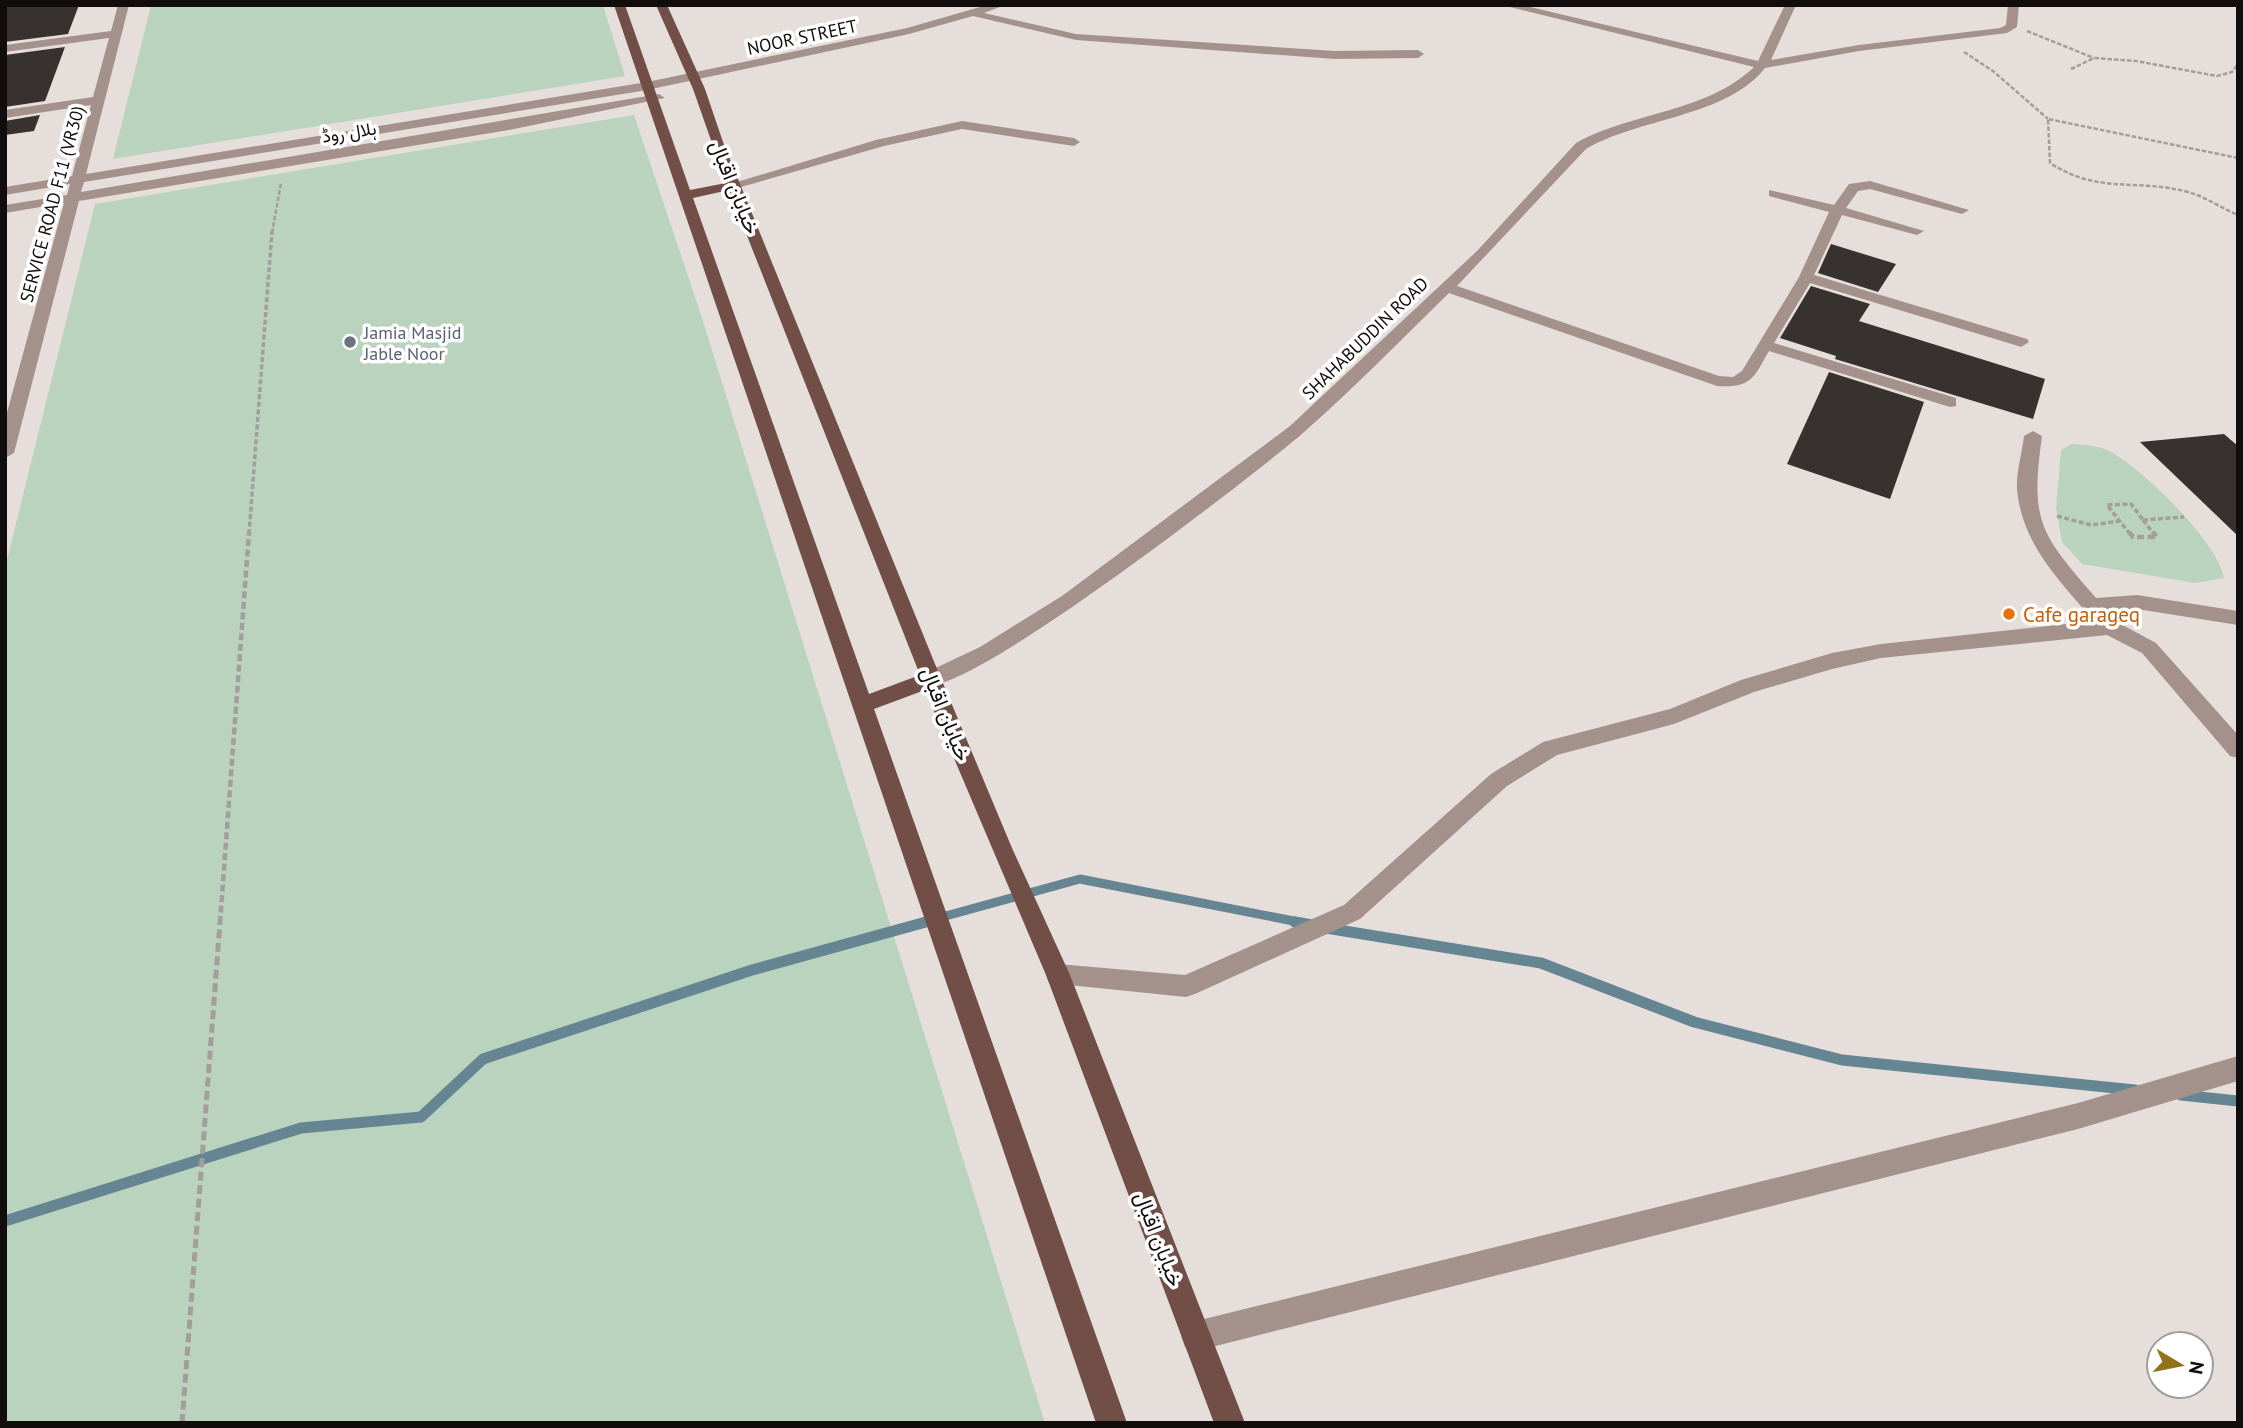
<svg xmlns="http://www.w3.org/2000/svg" width="2243" height="1428" font-family="'PT Sans',Vazirmatn,sans-serif">
  <rect width="100%" height="100%" fill="#e6dedb"/>
  <path fill="#bad3bf" d="M151 5H603L625 76 113 159Z
    M634 115 703 321 1045 1423H5V568L95 204Z
    M2072 444C2085 445 2097 445 2109 451 2142 468 2218 542 2224 578L2195 583 2082 564 2062 542 2056 508 2061 450Z"/>
  <g fill="none" stroke-linecap="round" stroke-linejoin="round">
    <path stroke="#658592" stroke-width="9" d="M920 923 1080 879 1304 923"/>
    <path stroke="#658592" stroke-width="11" d="M1295 922 1312 925
      M1326 928 1541 963 1694 1022 1842 1060 2135 1090
      M2181 1095 2238 1101
      M5 1221 301 1128 421 1117 483 1059 752 970 926 922"/>
  </g>
  <path fill="#37312f" d="M18 5H79L68 34 5 42V7Z
    M65 47 45 101 5 107V55Z
    M40 115 34 131 5 135V121Z
    M1831 244 1896 264 1878 292 1818 273Z
    M1811 286 1870 304 1859 321 2045 379 2033 419 1835 359 1836 356 1780 338Z
    M1829 372 1924 402 1890 499 1787 464Z
    M2224 434 2238 446V536L2140 442Z"/>
  <g fill="none" stroke-linecap="round" stroke-linejoin="round">
    <path stroke="#a49e9b" stroke-width="2.5" stroke-dasharray="4.5 2" stroke-linecap="butt" d="M2027 31 2094 58
      M1964 52 1993 71 2048 119
      M2071 69 2094 58 2136 61 2217 76 2232 72 2238 64
      M2238 158 2048 119 2050 163C2100 195 2136 178 2188 192 2206 197 2221 208 2238 215
      M272 233 281 183"/>
    <path stroke="#a49e9b" stroke-width="3.5" stroke-dasharray="5 2.5" stroke-linecap="butt" d="M2057 516 2091 525 2120 521
      M2143 520 2154 534
      M2143 520 2184 517
      M249 534 272 231
      M2130 534 2107 505 2131 504 2143 520"/>
    <path stroke="#a49e9b" stroke-width="4.5" stroke-dasharray="7 3.5" stroke-linecap="butt" d="M2129 532 2133 537H2157L2153 532
      M220 923 249 532"/>
    <path stroke="#a49e9b" stroke-width="5" stroke-dasharray="9 4.5" stroke-linecap="butt" d="M182 1423 220 922"/>
    <path fill="#a5918b" fill-rule="evenodd" d="M118 5H129L86 174 647 82 907 28 987 5H1005L984 13 1076 34 1335 51 1418 50 1424 54 1418 58 1335 59 1076 40 973 16 909 34 647 90 84 182 81 192 659 94 665 98 509 130 79 201 14 453 5 458V420L64 203 5 213V205L67 195 70 184 5 195V187L72 176 91 105 5 118V110L93 97 109 38 5 52V45L111 31Z
      M1502 5H1522L1758 61 1785 5H1796L1771 60 1859 45 2000 28 2006 25 2008 5H2019L2017 27 2007 33 1859 51 1765 68C1727 117 1638 118 1586 149L1457 286 1719 376 1733 377 1742 371 1799 277 1829 212 1769 196V190L1834 205 1849 184 1870 181 1969 210 1962 214 1870 189 1858 191 1846 208 1924 231 1917 235 1842 215 1814 275 2027 339 2029 342 2021 347 2015 345 1810 283 1774 343 1956 398V406L1950 407 1769 351C1753 379 1751 388 1717 386L1449 293C1401 340 1353 389 1303 433 1258 472 967 698 925 685L922 679 925 673 980 647 1062 596 1290 426 1477 251 1576 143C1631 112 1706 113 1754 67Z
      M962 121 1074 138 1080 142 1074 146 962 129 884 146 734 189 727 185 876 140Z
      M2033 431 2042 436C2030 523 2040 533 2096 598L2137 595 2238 611V625L2137 609 2108 611 2117 622 2156 643 2238 735V758L2230 756 2142 653 2107 635 1881 658 1832 669 1754 692 1674 724 1557 755 1507 786 1360 919 1195 994 1186 997 1049 983 1046 975 1049 967 1058 964 1185 975 1344 905 1491 774 1543 742 1670 709 1741 680 1832 653 1881 644 2094 621C2060 581 2022 545 2017 489 2016 473 2022 453 2024 436Z
      M2238 1056V1081L2078 1129 1196 1351 1185 1347 1181 1336 1185 1325 1196 1321 2078 1103Z"/>
    <path fill="#714f46" fill-rule="evenodd" d="M614 5H625L690 190 726 183 693 89 656 5H667L705 89 723 142 935 664 1012 848 1070 975 1245 1423H1214L1046 975 925 690 874 709 1127 1423H1096ZM729 190 920 675 869 694 693 198Z"/>
  </g>
  <circle fill="#6b7280" stroke="#fff" stroke-width="2.5" cx="350" cy="342" r="7"/>
  <circle fill="#e8710a" stroke="#fff" stroke-width="2.5" cx="2009" cy="614" r="7"/>
  <g text-anchor="middle" dominant-baseline="central" stroke-width="7" stroke-linejoin="round" paint-order="stroke">
    <g font-size="18" fill="#100d0c" stroke="#fff">
      <text transform="translate(802 37) rotate(-12)">NOOR STREET</text>
      <text transform="translate(349 132) rotate(-9)">ہلال روڈ</text>
      <text transform="translate(52 204) rotate(-75)">SERVICE ROAD F11 (VR30)</text>
      <text transform="translate(1365 338) rotate(-44)">SHAHABUDDIN ROAD</text>
    </g>
    <g font-size="18" fill="#5b616d" stroke="#fff" text-anchor="start">
      <text x="364" y="332">Jamia Masjid<tspan x="364" dy="21">Jable Noor</tspan></text>
    </g>
    <g font-size="21" fill="#100d0c" stroke="#fff">
      <text transform="translate(735 187) rotate(68)">خیابان اقبال</text>
      <text transform="translate(946 714) rotate(68)">خیابان اقبال</text>
      <text transform="translate(1159 1239) rotate(69)">خیابان اقبال</text>
    </g>
    <g font-size="21" fill="#c56008" stroke="#fff" text-anchor="start">
      <text x="2023" y="614">Cafe garageq</text>
    </g>
  </g>
  <rect width="2243" height="1428" fill="none" stroke="#100d0c" stroke-width="14"/>
  <g transform="translate(2180 1365) rotate(100)"><circle r="33" fill="#ffffff" stroke="#9f9e9e" stroke-width="2"/>
  <path d="M0-5L12 26L0 18L-12 26Z" fill="#91741a"/>
  <text y="-10" font-size="19" font-weight="bold" text-anchor="middle" fill="#100d0c">N</text>
  </g>
</svg>
